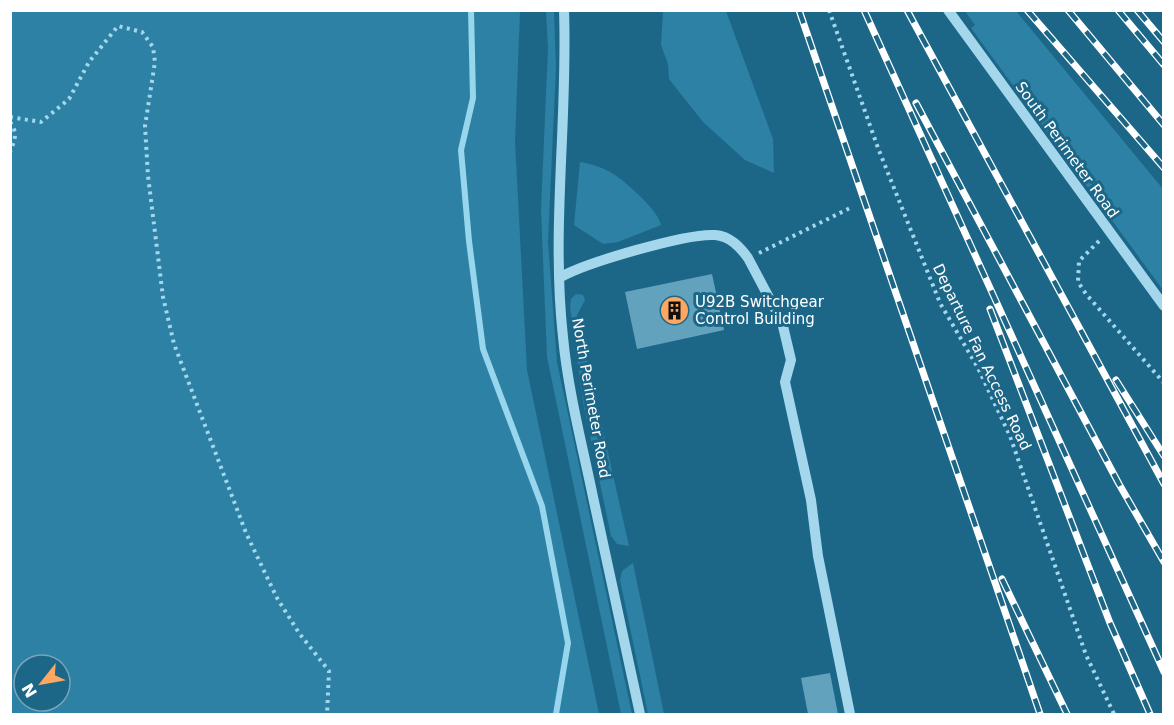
<svg xmlns="http://www.w3.org/2000/svg" width="1174" height="725" font-family="'DejaVu Sans',sans-serif">
  <rect width="100%" height="100%" fill="#1c6788"/>
  <path fill="#2c81a5" fill-rule="evenodd" d="M10 11H520L515 141 527 370 599 714H11ZM24 665H60V701H24Z
    M546 11H554L556 67 548 242 557 362 632 714H621L547 357 541 209 548 48Z
    M663 11H726L773 139 774 173 745 160 703 122 669 79 668 64 661 45Z
    M965 11H1016L1163 189V290L971 28 975 25Z
    M580 162C591 164 602 167 612 173 625 181 659 211 661 225L618 242 603 244 574 225Z
    M576 294 583 295 585 300 577 315 629 546 617 544 611 536 583 402 570 307 571 299Z
    M633 563 664 714H665H648L620 580 622 571Z"/>
  <g fill="none" stroke-linecap="round" stroke-linejoin="round">
    <path stroke="#98d6ee" stroke-width="6" d="M471 10 473 98 461 150 469 241 483 349 542 506 568 643 556 714"/>
  </g>
  <path fill="#62a2bd" d="M712 274 724 330 637 349 625 292Z
    M830 673 838 714H808L801 678Z"/>
  <g fill="none" stroke-linecap="round" stroke-linejoin="round">
    <path stroke="#a5d7ec" stroke-width="4" stroke-dasharray="3 4.5" stroke-linecap="butt" d="M829 10 878 148 940 303 978 368 1010 436 1086 655 1114 714
      M10 117 41 122 69 99 89 62 118 26 142 32 153 47 155 62 145 126 148 176 163 297 174 344 246 533 277 598 299 633 329 671 327 714
      M10 122C18 133 15 140 10 152
      M1099 241 1079 261 1078 282 1086 294 1164 383
      M759 253 852 207"/>
    <path stroke="#a5d7ec" stroke-width="10" d="M564 10C568 119 551 228 563 337 568 391 582 444 593 497 609 570 625 642 640 714
      M948 10 1164 306
      M559 278C584 263 687 233 715 235 730 236 740 247 748 258L782 322 791 360 785 382 811 500 818 556 850 714"/>
    <defs>
      <path id="rail" d="M799 10 1040 714
        M864 10 1164 672
        M907 10 1164 484
        M1027 10 1164 168
        M1068 10 1164 125
        M1118 10 1164 65
        M1137 10 1164 42
        M916 103 1119 484 1164 562
        M990 309 1110 623 1150 714
        M1116 380 1164 456
        M1002 579 1067 714"/>
    </defs>
    <use href="#rail" stroke="#fff" stroke-width="7"/>
    <use href="#rail" stroke="#1c6788" stroke-width="4.5" stroke-dasharray="14" stroke-linecap="butt"/>
  </g>
  <defs>
    <symbol id="building-disc" viewBox="-11 -11 22 22"><circle r="9.5" fill="#fca863" stroke="#1c6788"/><path d="M-4-6H4V6H1V3H-1V6H-4ZM-2.5-4.3h1.7v1.8h-1.7ZM.8-4.3h1.7v1.8H.8ZM-2.5-1h1.7V.8h-1.7ZM.8-1h1.7V.8H.8Z" fill="#111"/></symbol>
  </defs>
  <g fill-rule="evenodd">
    <use href="#building-disc" x="658" y="294" width="33" height="33"/>
  </g>
  <g text-anchor="middle" dominant-baseline="central" stroke-width="6" stroke-linejoin="round" paint-order="stroke">
    <g font-size="15" fill="#fff" stroke="#1c6788">
      <text transform="translate(1067 150) rotate(54)">South Perimeter Road</text>
      <text transform="translate(982 357) rotate(64)">Departure Fan Access Road</text>
      <text transform="translate(591 398) rotate(80)">North Perimeter Road</text>
    </g>
    <g font-size="15" fill="#fff" stroke="#1c6788" text-anchor="start">
      <text x="695" y="302">U92B Switchgear<tspan x="695" dy="17">Control Building</tspan></text>
    </g>
  </g>
  <rect width="1174" height="725" fill="none" stroke="#ffffff" stroke-width="24"/>
  <g transform="translate(42 683) rotate(239)"><circle r="28" fill="#1c6788" stroke="#77a4b8" stroke-width="1.5"/>
  <path d="M0-4.5L10 22L0 15L-10 22Z" fill="#fca863"/>
  <text y="-9" font-size="16" font-weight="bold" text-anchor="middle" fill="#ffffff">N</text>
  </g>
</svg>
